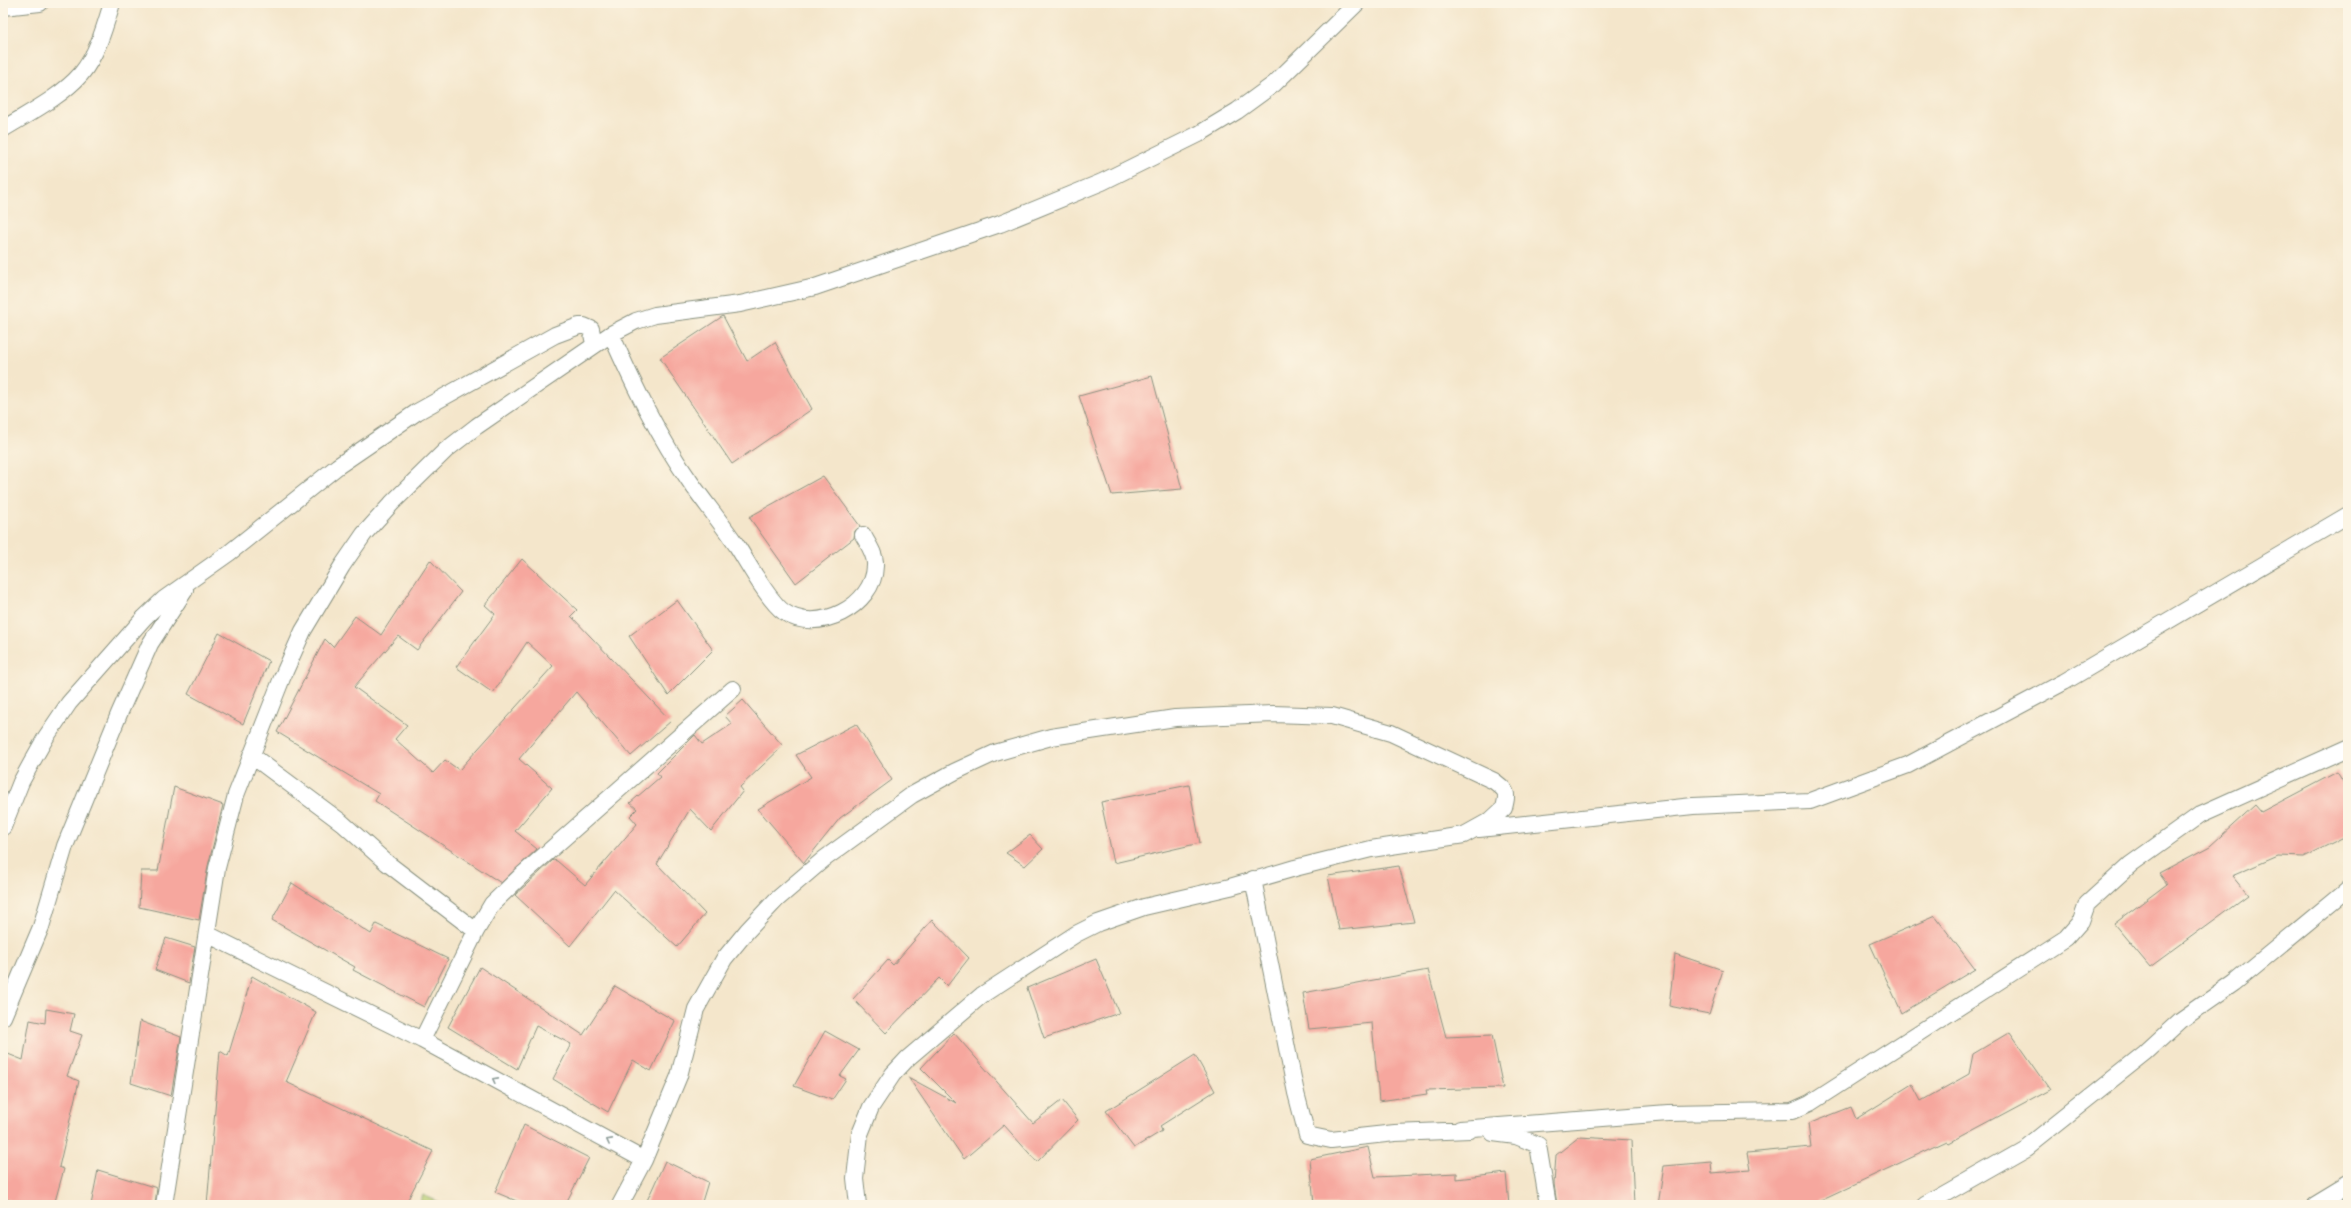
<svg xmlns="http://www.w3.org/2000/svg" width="2351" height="1208" font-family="'Gochi Hand',sans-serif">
  <rect width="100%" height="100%" fill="#fcf5e5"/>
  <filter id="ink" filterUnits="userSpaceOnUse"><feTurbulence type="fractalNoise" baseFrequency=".025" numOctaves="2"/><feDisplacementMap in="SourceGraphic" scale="8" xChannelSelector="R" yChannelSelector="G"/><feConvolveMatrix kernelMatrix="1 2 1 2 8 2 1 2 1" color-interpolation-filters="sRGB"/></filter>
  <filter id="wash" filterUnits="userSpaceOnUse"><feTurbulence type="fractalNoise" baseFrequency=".012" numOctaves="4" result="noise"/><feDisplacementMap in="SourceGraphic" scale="16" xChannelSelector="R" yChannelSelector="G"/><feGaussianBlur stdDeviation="0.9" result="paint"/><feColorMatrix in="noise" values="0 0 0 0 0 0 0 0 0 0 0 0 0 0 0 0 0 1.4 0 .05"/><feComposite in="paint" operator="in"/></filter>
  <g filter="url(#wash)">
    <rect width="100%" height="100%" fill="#f4e6cb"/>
    <path fill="#b5cb6f" stroke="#6a8452" d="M423 1195 446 1205H419Z"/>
    <g id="blocks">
      <path fill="#f6a79e" d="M723 316 747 361 775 342 812 409 732 464 660 358Z
        M1152 376 1182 489 1112 495 1079 396Z
        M823 476 860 526 855 531 854 538 796 583 749 517Z
        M522 559 577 610 571 616 671 721 631 756 576 692 519 759 552 788 515 831 537 849 501 883 375 801 379 794 277 732 325 639 333 647 355 616 381 635 430 560 461 592 417 650 398 636 354 687 407 725 395 739 433 773 445 760 459 770 553 666 527 642 493 693 456 667 495 614 485 605Z
        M677 600 713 650 668 695 629 636Z
        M219 633 269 661 243 724 188 694Z
        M743 700 783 746 740 787 743 791 711 831 690 809 657 864 705 914 677 947 614 890 570 946 515 895 553 860 557 861 585 885 637 824 630 816 637 809 630 803 660 777 657 773 695 735 702 744 732 724 725 716Z
        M856 724 892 780 840 818 804 863 758 809 811 777 796 755Z
        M2337 772 2348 790V835L2304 857 2278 856 2232 876 2248 895 2150 967 2114 924 2167 884 2159 873 2210 846 2255 805 2261 812Z
        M1189 785 1200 843 1114 863 1101 802Z
        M174 787 223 805 208 866 199 920 139 907 141 871H158Z
        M1030 835 1043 849 1025 866 1006 853Z
        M1399 866 1414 922 1339 930 1328 876Z
        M292 883 371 934 376 924 448 959 424 1007 353 970 355 967 272 920Z
        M1935 916 1975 969 1902 1013 1870 944Z
        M932 920 969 958 947 986 939 978 886 1033 853 999 888 960 893 965Z
        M166 938 195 947 189 983 155 970Z
        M1675 954 1723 970 1709 1014 1669 1006Z
        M1096 959 1119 1013 1044 1038 1027 988Z
        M480 967 583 1035 615 986 675 1021 651 1071 633 1060 608 1112 553 1079 571 1044 536 1026 517 1069 448 1027Z
        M1428 970 1446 1037 1492 1035 1503 1088 1426 1090 1427 1094 1379 1101 1372 1023 1309 1029 1303 993Z
        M252 976 316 1012 286 1082 433 1151 405 1205H207L220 1051 228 1056Z
        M46 1009 74 1014 70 1031 82 1035 67 1076 79 1081 59 1167 64 1169 54 1205H25L3 1198V1052L23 1060 30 1020 45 1023Z
        M140 1021 181 1037 171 1096 131 1083Z
        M825 1031 859 1050 840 1076 846 1079 832 1100 794 1086Z
        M2010 1032 2050 1089 1949 1143 1947 1141 1814 1203 1800 1205H1658L1664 1166 1711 1162 1712 1173 1750 1170 1747 1153 1811 1147 1808 1124 1851 1107 1856 1119 1912 1084 1921 1101 1969 1074 1973 1054Z
        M954 1033 1033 1123 1062 1100 1078 1120 1037 1162 1004 1125 964 1159 908 1077 956 1103 921 1068Z
        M1195 1055 1215 1091 1160 1126 1162 1131 1134 1148 1106 1111Z
        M524 1125 589 1158 565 1205H526L495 1192Z
        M1579 1137 1631 1140 1634 1205H1557L1554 1184 1556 1155Z
        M1368 1147 1375 1177 1457 1173V1179L1506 1173 1509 1205H1314L1310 1159Z
        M665 1161 708 1182 701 1205H645Z
        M98 1170 157 1188 155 1205H91Z"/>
    </g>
  </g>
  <g filter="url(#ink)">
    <use href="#blocks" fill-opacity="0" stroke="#8a9280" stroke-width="1"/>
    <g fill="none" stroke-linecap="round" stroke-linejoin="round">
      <defs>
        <path id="minor" d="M3 7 40 3
          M3 129C29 113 61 97 81 74 97 55 105 26 112 3
          M611 334C634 386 658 436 691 483 706 504 722 524 737 546 748 563 769 602 784 612 817 635 874 606 875 566 876 555 868 544 863 535
          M251 755 341 822 387 863 476 931
          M3 827 21 782 33 760 46 737 69 703 144 618 164 599 229 553 338 466 417 412 555 335 579 326H584L591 329 594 344
          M1479 829 1693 806 1810 801 1908 765 2064 682 2348 515
          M1253 879 1296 1093 1307 1135 1331 1140 1395 1133 1470 1130
          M207 934 422 1040 644 1160
          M3 1017 41 927 65 846 119 714 150 644 185 590
          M422 1040 476 931 492 904 523 874 733 689
          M1460 1129 1668 1113 1792 1111 1810 1103 2066 938 2081 921 2087 904 2131 864 2201 814 2348 748
          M1493 1133 1516 1136 1538 1145 1548 1205
          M164 1205 217 868 236 795 282 678 303 631 342 566 364 534 392 503 446 450 477 426 611 334 636 321 655 315 740 304 815 287 1000 224 1102 182 1199 134 1237 111 1274 84 1357 3
          M620 1205 644 1160 679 1076 696 1009 724 959 747 931 776 900 824 859 912 795 954 772 995 753 1051 737 1175 718 1273 714 1332 716 1391 733 1494 781C1507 791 1508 792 1504 808L1491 820 1464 835 1371 849 1295 868 1230 887 1144 907 1098 923 1076 934 982 995 908 1058 893 1074 871 1107 860 1134 855 1178 858 1205
          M1925 1205 2027 1147 2145 1053 2181 1020 2234 983 2348 889
          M2315 1205 2348 1185"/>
      </defs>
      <use href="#minor" stroke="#8a9280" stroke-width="18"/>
      <use href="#minor" stroke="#fff" stroke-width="16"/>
    </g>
    <defs><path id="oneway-chevron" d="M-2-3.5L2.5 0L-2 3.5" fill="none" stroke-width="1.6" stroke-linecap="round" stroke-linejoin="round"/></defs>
    <g stroke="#8f9e9a">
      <use href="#oneway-chevron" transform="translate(495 1080) rotate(-152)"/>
      <use href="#oneway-chevron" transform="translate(609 1141) rotate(-152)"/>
    </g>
  </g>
  <rect width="2351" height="1208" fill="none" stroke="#fcf5e5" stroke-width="16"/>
</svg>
